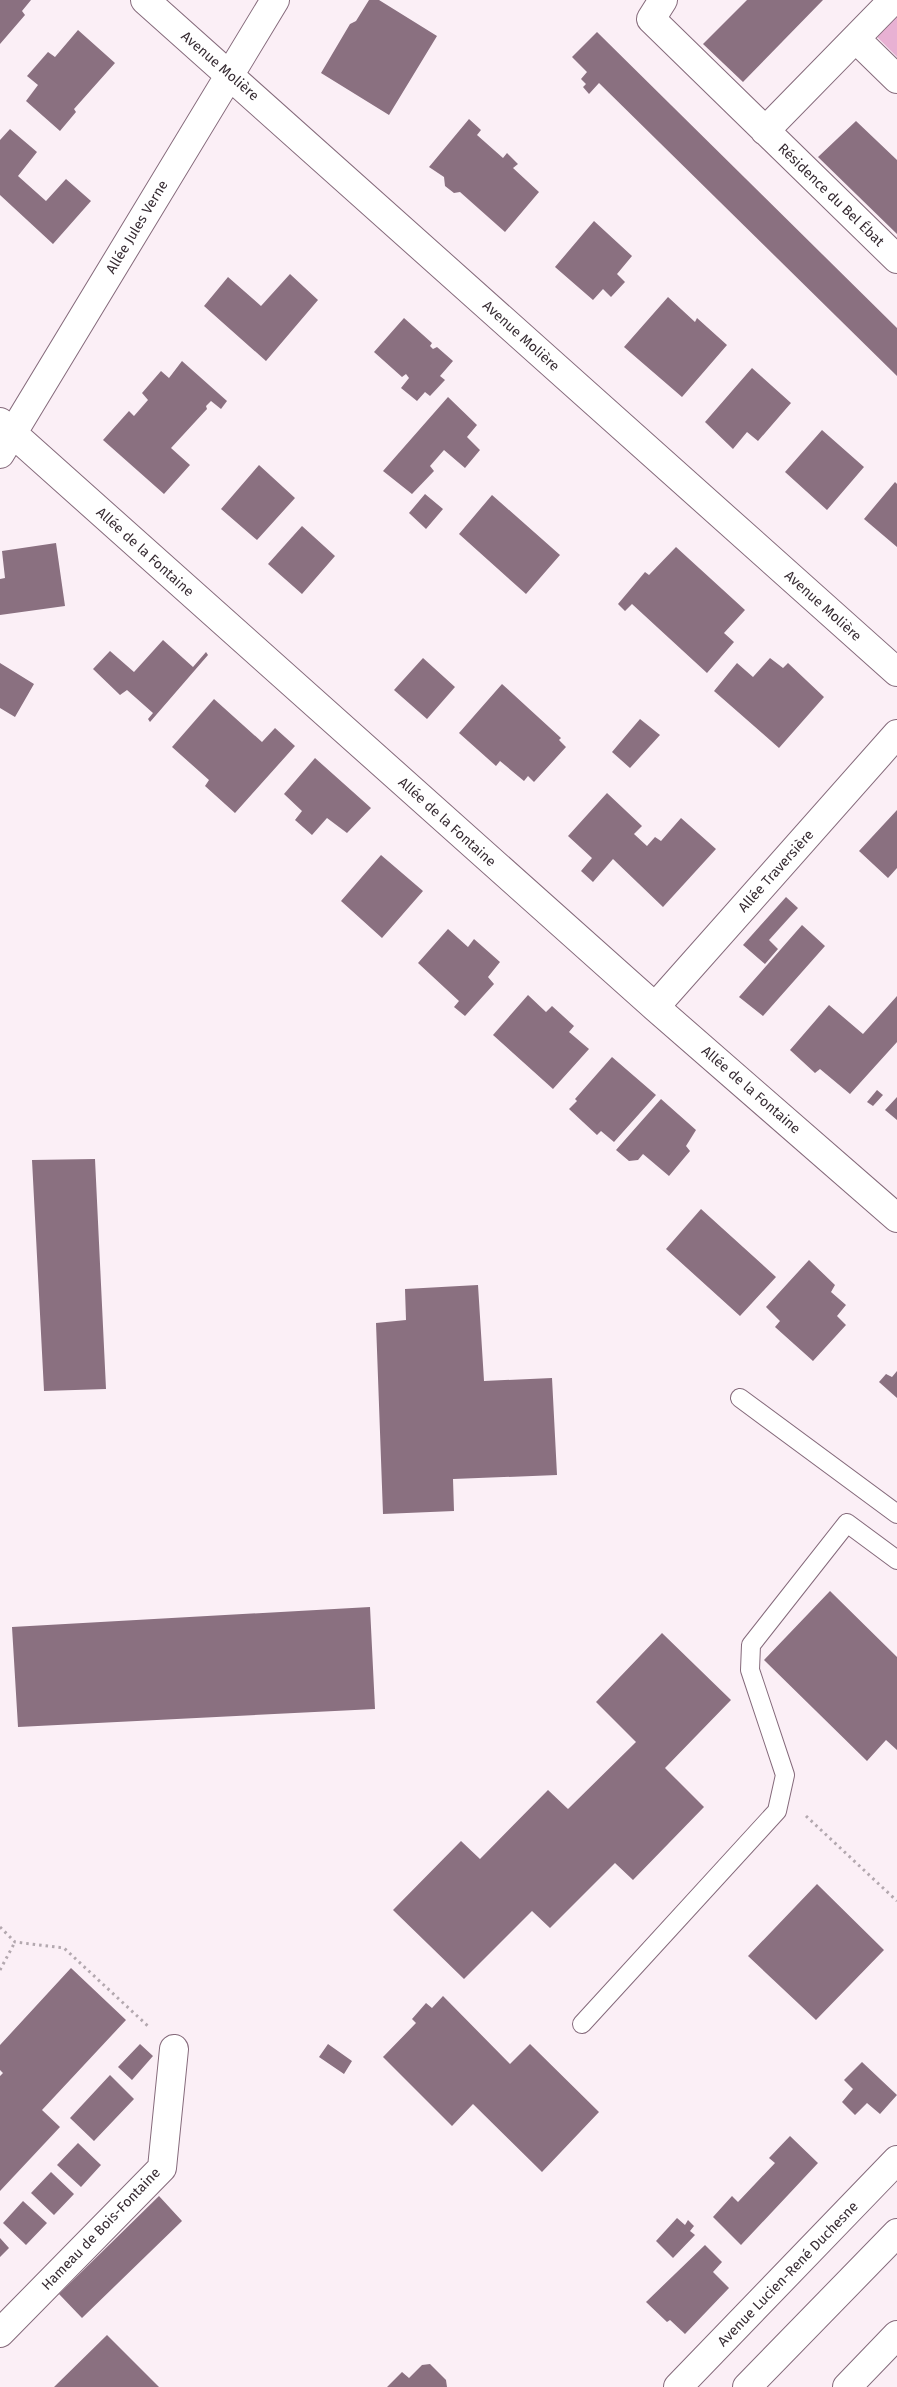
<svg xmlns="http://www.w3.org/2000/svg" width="897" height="2387" font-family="'Fira Sans',sans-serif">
  <rect width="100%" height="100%" fill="#fbeff6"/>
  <path fill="#e8b1d3" d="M897 16V57L877 37Z"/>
  <path fill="#8a7080" d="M0 0H31L22 11 25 15 0 44Z
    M369 0H379L437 36 389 115 321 73 350 24 356 21Z
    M747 0H823L743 82 703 44Z
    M78 30 115 63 74 109 76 112 60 131 26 101 38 85 27 76 48 52 55 57Z
    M597 32 897 328V376L599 83 589 94 583 87 586 84 581 79 587 72 572 57Z
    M469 119 481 130 477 135 503 158 507 153 518 164 513 168 539 192 505 232 460 192 454 193 445 186 444 177 429 167Z
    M856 121 897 160V234L818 157Z
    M10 129 37 152 18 176 46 201 66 179 91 201 53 244 0 195V140Z
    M594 221 632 256 617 274 625 282 611 297 603 289 593 300 555 267Z
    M290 274 318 300 266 361 204 306 228 277 261 306Z
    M668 297 695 322 697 318 727 345 682 397 624 347Z
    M404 318 432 343 430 346 433 349 437 347 453 361 440 376 445 380 430 396 425 392 417 401 401 388 409 378 406 374 402 377 374 352Z
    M182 361 227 401 221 409 211 401 206 406 207 409 171 448 190 465 164 494 103 440 129 411 134 416 148 400 142 393 161 371 169 378Z
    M752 368 791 403 758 441 747 432 733 449 705 422Z
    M448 397 477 425 467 437 480 450 465 468 444 450 430 466 434 471 412 494 383 471Z
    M822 430 864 467 827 510 785 472Z
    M259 465 295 498 257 540 221 509Z
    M895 482 897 484V547L864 519Z
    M425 494 443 509 426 529 409 513Z
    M492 495 560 555 526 594 459 534Z
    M302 526 335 556 302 594 268 564Z
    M56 543 65 606 0 615V579L5 578 2 551Z
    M676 547 745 610 724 633 734 642 707 673 632 604 625 611 618 604 645 572 649 575Z
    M163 640 193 667 206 652 208 655 150 722 148 719 153 713 127 690 120 695 93 669 110 651 134 672Z
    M423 658 455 687 427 719 394 690Z
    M770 658 783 668 788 663 824 697 779 748 714 691 737 663 753 677Z
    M0 663 34 684 15 717 0 708Z
    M502 684 561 738 559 740 566 747 534 782 528 776 524 781 500 761 496 766 459 733Z
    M214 699 262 742 275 728 295 746 235 813 205 786 209 780 172 747Z
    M640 719 660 735 630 768 612 752Z
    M315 758 371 808 347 833 327 818 312 835 295 820 302 811 284 794Z
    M607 793 642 826 634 834 647 846 655 837 661 841 681 818 716 849 663 907 613 859 593 882 581 871 592 858 568 836Z
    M897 810V868L888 878 859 851Z
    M381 855 423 891 382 938 341 901Z
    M786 897 798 908 769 940 778 949 765 964 743 945Z
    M802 925 825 946 763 1016 739 997Z
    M448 929 468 947 474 939 500 962 488 977 494 984 465 1016 454 1007 459 1001 418 963Z
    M528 995 546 1012 552 1006 574 1026 569 1032 589 1049 553 1089 493 1035Z
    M897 996V1042L850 1094 820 1069 815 1073 790 1050 829 1005 863 1034Z
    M612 1057 656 1095 614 1142 601 1131 597 1135 569 1109 577 1101 575 1099Z
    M877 1090 883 1095 873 1106 867 1102Z
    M897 1097V1120L885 1110Z
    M661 1099 696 1130 686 1146 690 1151 669 1176 643 1154 638 1160 629 1161 616 1150Z
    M95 1159 106 1389 44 1391 32 1160Z
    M701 1209 776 1277 740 1316 666 1249Z
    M809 1260 835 1285 831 1292 846 1305 837 1316 846 1325 813 1361 775 1327 780 1321 766 1307Z
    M478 1285 484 1381 552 1378 557 1475 453 1479 454 1511 383 1514 376 1323 406 1320 405 1289Z
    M897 1371V1398L879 1382 886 1374 892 1377Z
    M830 1591 897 1657V1750L886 1740 867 1761 764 1660Z
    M370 1607 375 1709 18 1727 12 1627Z
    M662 1633 731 1700 665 1768 704 1807 633 1880 615 1863 550 1928 532 1911 464 1979 393 1910 461 1841 480 1859 548 1790 568 1809 636 1742 596 1702Z
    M817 1884 884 1950 816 2020 748 1956Z
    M71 1968 126 2020 42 2110 60 2127 0 2191V2076L3 2073 0 2070V2045Z
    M443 1996 510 2064 530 2044 599 2112 542 2172 473 2104 452 2126 383 2057 416 2023 412 2019 426 2003 432 2008Z
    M140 2044 153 2056 132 2080 118 2067Z
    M328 2044 352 2061 344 2074 319 2057Z
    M862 2062 897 2095 880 2114 867 2103 855 2115 842 2102 853 2089 844 2080Z
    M110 2075 134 2099 94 2141 70 2118Z
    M790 2136 818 2163 741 2245 713 2217 732 2196 738 2202 775 2163 769 2158Z
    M78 2143 101 2165 81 2187 57 2165Z
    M51 2172 74 2194 54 2215 31 2193Z
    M159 2196 182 2221 82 2318 59 2294Z
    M23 2201 47 2223 26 2245 3 2223Z
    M677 2218 685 2225 688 2220 694 2226 690 2231 695 2235 673 2258 656 2241Z
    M0 2238 9 2248 0 2257Z
    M705 2245 722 2262 713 2272 729 2288 685 2334 670 2320 667 2322 646 2302Z
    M107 2335 159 2387H54Z
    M430 2364 446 2380 447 2387H387L402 2372 409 2378 422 2365Z"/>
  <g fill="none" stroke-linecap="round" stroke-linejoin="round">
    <defs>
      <path id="service" d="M740 1398 897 1514
        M582 2024 777 1811 785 1775 750 1670 751 1645 847 1523 897 1560"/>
      <path id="minor" d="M145 0 897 672
        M663 0 651 19 897 259
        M856 39 897 79
        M765 131 893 0
        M0 422 655 1007 897 1218
        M0 454 275 0
        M655 1007 897 734
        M0 2333 162 2168 174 2049
        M847 2387 897 2335"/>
      <path id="secondary" d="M678 2387 897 2160
        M747 2387 897 2233"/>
    </defs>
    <use href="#service" stroke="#856a7b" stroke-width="20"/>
    <use href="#minor" stroke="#856a7b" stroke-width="30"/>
    <use href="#secondary" stroke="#856a7b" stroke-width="30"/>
    <path stroke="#b3a8af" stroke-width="3" stroke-dasharray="2.5 4" stroke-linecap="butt" d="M806 1816 897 1901
      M0 1927 15 1942 64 1948 149 2027
      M0 1970 15 1942"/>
    <use href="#service" stroke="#fff" stroke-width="18"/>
    <use href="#minor" stroke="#fff" stroke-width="28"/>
    <use href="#secondary" stroke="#fff" stroke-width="28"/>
  </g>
  <g text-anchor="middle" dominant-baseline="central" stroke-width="5" stroke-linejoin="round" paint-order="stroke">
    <g font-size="14" fill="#372c33" stroke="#fff">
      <text transform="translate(220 66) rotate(41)">Avenue Molière</text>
      <text transform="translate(831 195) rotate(44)">Résidence du Bel Ébat</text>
      <text transform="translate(137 227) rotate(-59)">Allée Jules Verne</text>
      <text transform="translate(521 336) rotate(42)">Avenue Molière</text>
      <text transform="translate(145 552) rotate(42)">Allée de la Fontaine</text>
      <text transform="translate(823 606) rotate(42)">Avenue Molière</text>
      <text transform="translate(447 822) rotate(42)">Allée de la Fontaine</text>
      <text transform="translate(776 871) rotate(-48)">Allée Traversière</text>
      <text transform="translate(751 1090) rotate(41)">Allée de la Fontaine</text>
      <text transform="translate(101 2229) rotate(-46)">Hameau de Bois-Fontaine</text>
      <text transform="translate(788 2274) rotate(-46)">Avenue Lucien-René Duchesne</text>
    </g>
  </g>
</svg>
